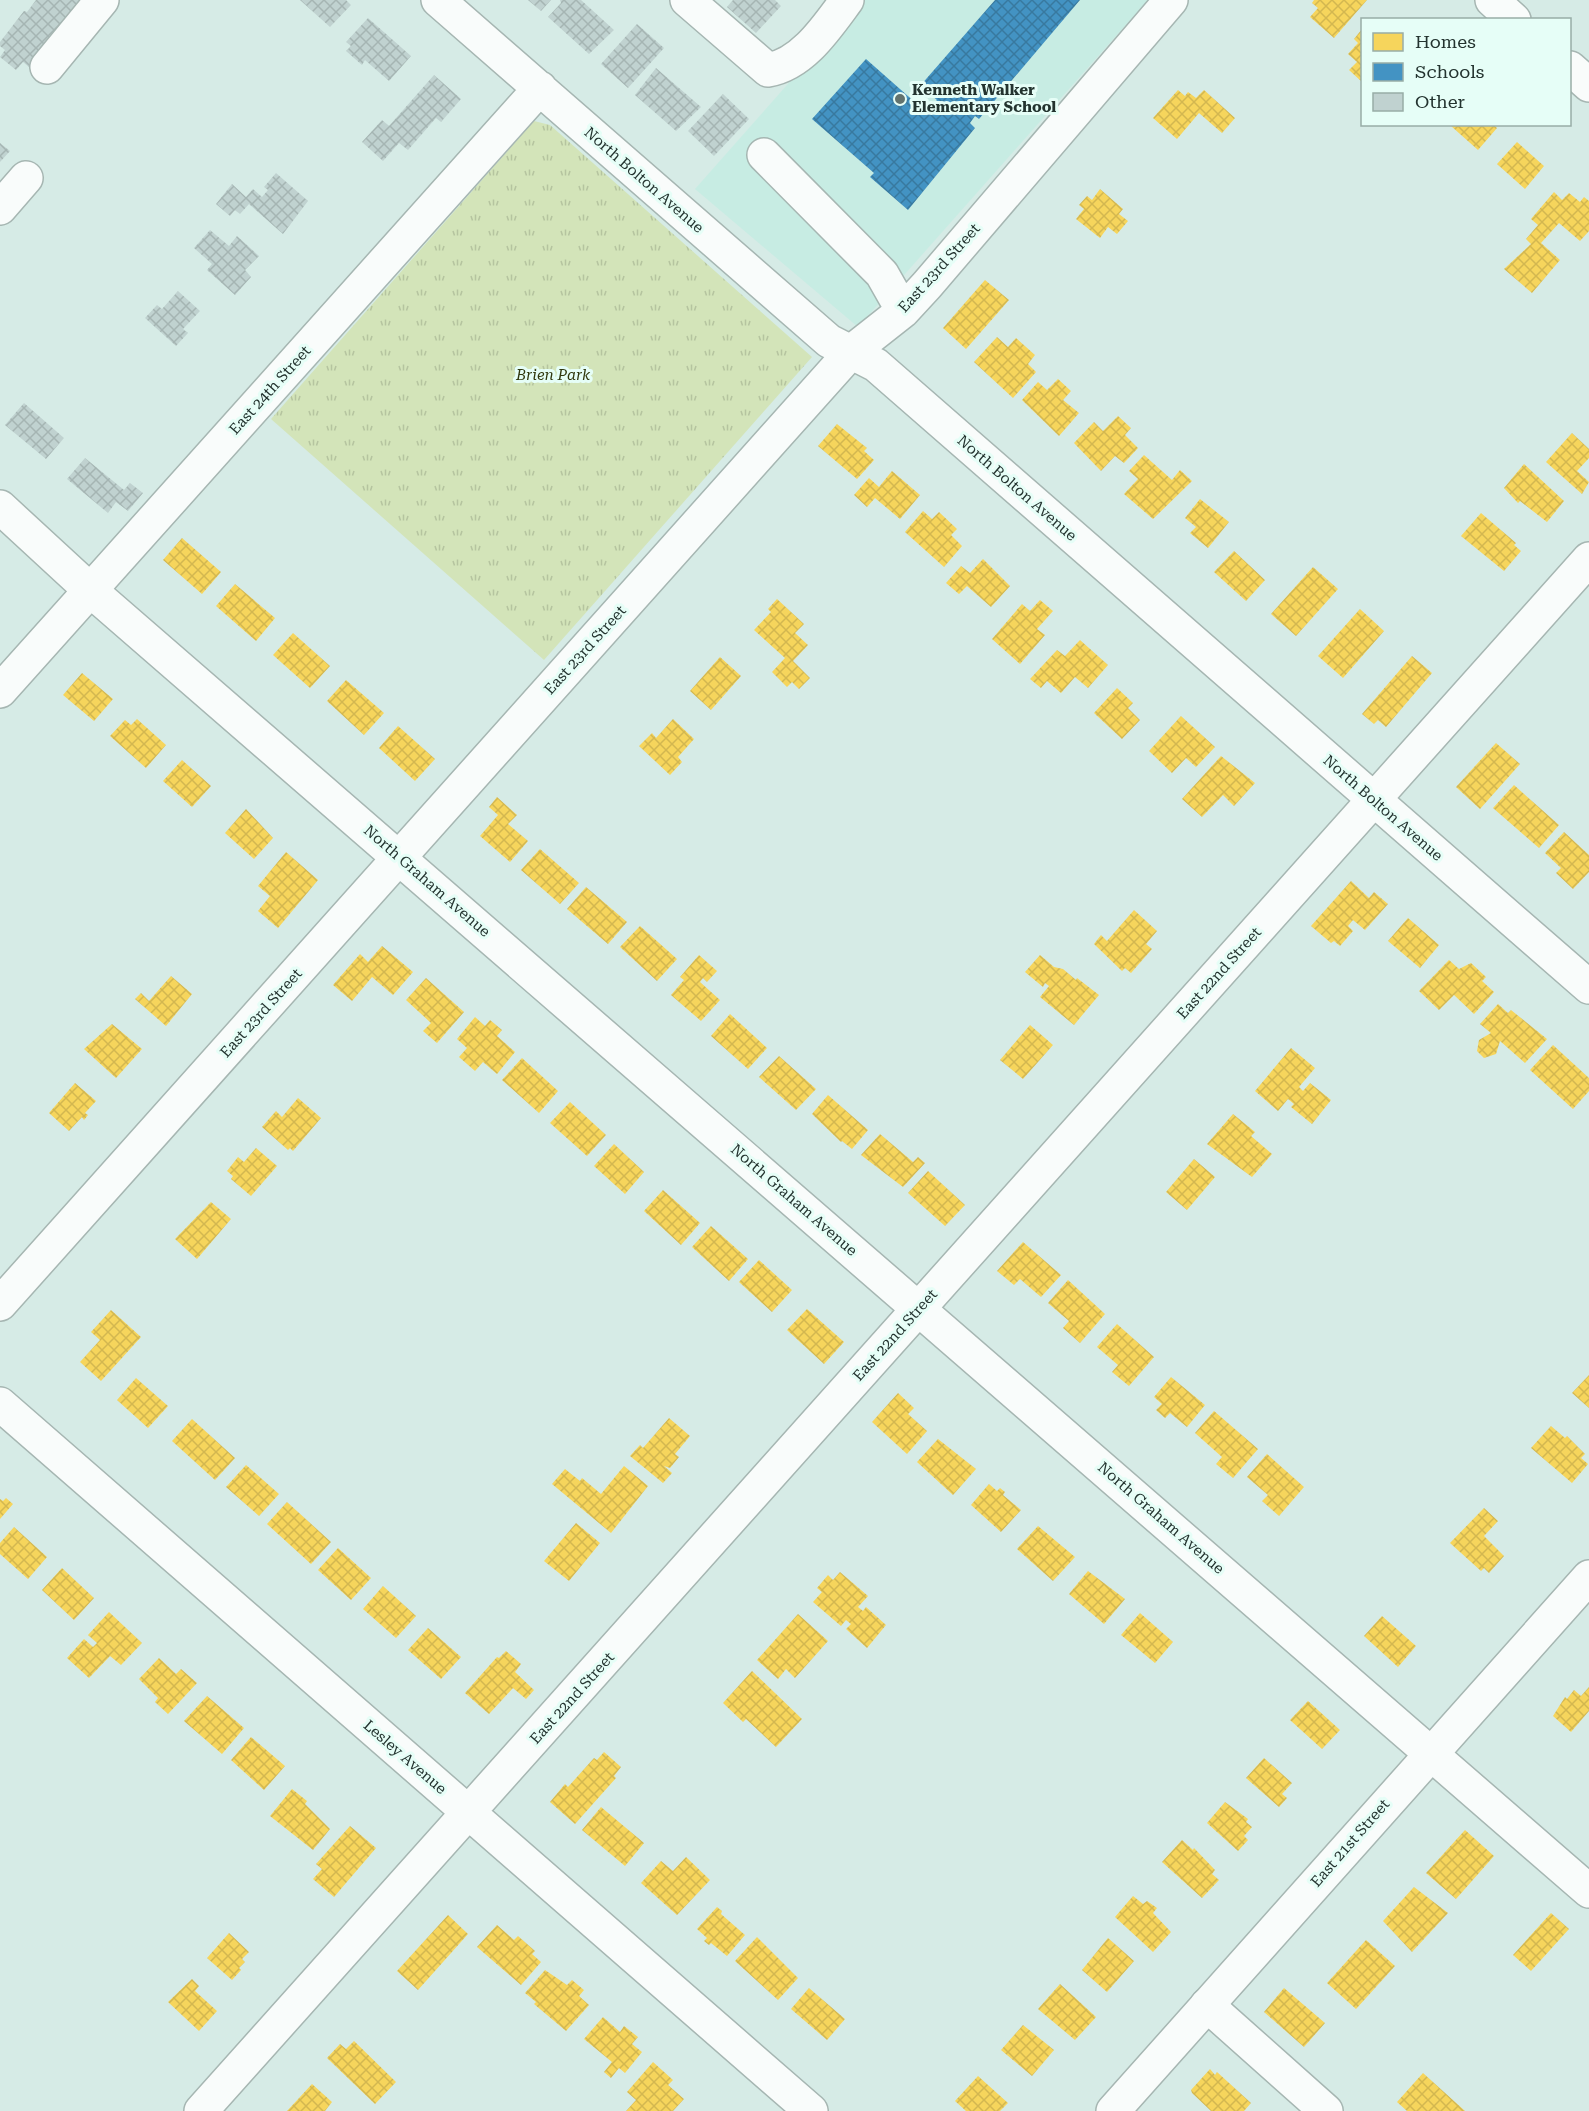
<svg xmlns="http://www.w3.org/2000/svg" width="1589" height="2111" font-family="'Roboto Serif',serif">
  <defs>
    <pattern id="park-tufts" width="24" height="20" patternUnits="userSpaceOnUse" patternTransform="scale(1.5)"><rect width="24" height="20" fill="#d3e4b9"/><path d="M3 7l-1-3M5 7V3M7 7l1-3M15 17l-1-3M17 17v-4M19 17l1-3" fill="none" stroke="#b5c49f"/></pattern>
    <pattern id="homes-cross-hatch" width="8" height="8" patternUnits="userSpaceOnUse" patternTransform="scale(1.5)"><rect width="8" height="8" fill="#f6d55c"/><path d="M0 0l8 8M0 8l8-8" fill="none" stroke="#d3b750"/></pattern>
    <pattern id="schools-cross-hatch" width="8" height="8" patternUnits="userSpaceOnUse" patternTransform="scale(1.5)"><rect width="8" height="8" fill="#4393c3"/><path d="M0 0l8 8M0 8l8-8" fill="none" stroke="#38799f"/></pattern>
    <pattern id="building-cross-hatch" width="8" height="8" patternUnits="userSpaceOnUse" patternTransform="scale(1.5)"><rect width="8" height="8" fill="#c0d2d0"/><path d="M0 0l8 8M0 8l8-8" fill="none" stroke="#a5b5b3"/></pattern>
  </defs>
  <rect width="100%" height="100%" fill="#d6ebe6"/>
  <path fill="#c7ece3" d="M862 0H1148L858 327 695 189Z"/>
  <path fill="url(#park-tufts)" d="M534 121 550 125 812 357 544 660 271 419Z"/>
  <path fill="url(#homes-cross-hatch)" d="M1314 0H1367L1334 38 1310 17 1318 8 1312 3Z
    M1362 29V82L1349 70 1357 62 1348 54 1358 43 1354 39Z
    M1178 90 1185 96 1188 92 1196 98 1204 90 1235 118 1222 133 1199 113 1177 139 1153 118Z
    M1453 124H1493L1497 128 1478 150 1451 126Z
    M1517 142 1544 166 1525 189 1497 164Z
    M1100 189 1123 209 1119 214 1128 221 1117 234 1108 227 1100 238 1076 219 1084 209 1079 205 1087 196 1092 200Z
    M1554 192 1562 200 1569 193 1580 202 1584 197 1589 201V231L1580 241 1559 223 1541 243 1560 260 1532 293 1504 269 1531 244 1526 239 1538 225 1531 219Z
    M985 280 1009 300 966 349 943 328Z
    M997 337 1008 347 1016 338 1035 355 1028 364 1036 372 1013 398 974 362Z
    M1058 379 1071 391 1063 400 1079 413 1059 436 1022 400 1038 382 1047 390Z
    M1118 416 1131 428 1125 435 1138 448 1124 463 1115 456 1101 471 1074 443 1094 422 1103 431Z
    M837 424 867 448 864 451 874 460 857 479 818 446Z
    M1572 433 1589 449V458L1577 471 1589 482 1582 494 1546 462Z
    M1144 455 1172 480 1180 470 1192 481 1153 519 1124 494 1138 479 1129 471Z
    M1524 464 1564 501 1547 522 1520 501 1518 503 1504 488Z
    M892 471 920 495 900 519 875 498 867 507 854 495 869 478 879 487Z
    M1200 499 1229 522 1208 548 1190 533 1196 527 1185 518Z
    M923 511 932 519 939 512 957 529 951 535 962 546 944 567 905 532Z
    M1481 513 1516 543 1514 545 1521 551 1504 571 1461 536Z
    M182 538 221 572 202 594 163 560Z
    M1234 551 1265 580 1246 601 1214 572Z
    M983 559 1010 586 991 607 967 586 959 594 946 583 961 566 970 573Z
    M1313 567 1338 589 1296 636 1271 614Z
    M235 584 275 618 256 641 216 606Z
    M777 599 804 624 795 633 808 645 793 661 810 678 799 689 792 682 787 687 772 672 785 658 754 630 771 612 768 609Z
    M1040 600 1053 611 1037 629 1045 635 1020 664 992 639 1022 604 1030 611Z
    M1360 609 1384 631 1343 678 1318 656Z
    M293 633 330 666 310 688 273 655Z
    M1080 640 1108 665 1088 688 1075 677 1061 693 1047 681 1041 688 1030 679 1057 650 1065 656Z
    M1412 656 1432 673 1386 727 1378 720 1374 724 1362 714Z
    M720 657 741 676 711 710 690 691Z
    M82 673 113 699 94 721 63 695Z
    M346 680 384 713 364 735 327 701Z
    M1117 688 1133 703 1128 708 1140 720 1122 739 1094 713Z
    M1181 716 1215 747 1196 767 1186 758 1172 773 1149 751Z
    M137 719 166 745 146 768 110 736 125 720 131 725Z
    M673 719 694 739 678 757 682 762 670 775 639 746 652 733 656 738Z
    M398 726 435 759 415 781 379 748Z
    M1496 743 1520 764 1480 809 1456 787Z
    M1221 756 1255 783 1234 806 1223 795 1202 817 1182 799Z
    M182 760 211 786 192 807 163 781Z
    M1514 785 1559 825 1539 848 1493 808Z
    M497 797 517 815 508 824 528 841 510 862 480 836 498 815 489 807Z
    M246 809 273 838 254 859 225 833Z
    M1564 832 1589 855V872L1573 889 1556 873 1561 868 1545 853Z
    M540 849 579 883 560 904 521 870Z
    M286 852 318 880 278 928 258 911 270 896 258 886Z
    M1351 881 1369 898 1374 892 1388 904 1365 930 1353 920 1348 926 1353 931 1340 946 1334 941 1331 943 1311 926Z
    M586 887 627 922 608 944 567 909Z
    M1134 910 1157 931 1146 944 1152 949 1131 973 1125 968 1122 971 1094 944 1101 935 1107 941Z
    M1408 918 1439 945 1420 968 1388 941Z
    M640 926 677 959 657 981 620 947Z
    M382 946 413 972 393 995 372 977 352 1001 333 985 360 954 368 962Z
    M699 955 717 971 707 982 703 978 700 982 720 1000 701 1021 671 995 684 980 680 977Z
    M1040 955 1054 967 1063 969 1076 980 1077 978 1099 995 1074 1025 1040 997 1049 986 1045 983 1043 987 1025 972Z
    M1449 960 1459 969 1471 963 1486 977 1482 981 1494 992 1474 1014 1454 995 1439 1010 1419 991Z
    M171 976 192 994 166 1026 135 999 141 993 149 1001Z
    M426 978 464 1012 437 1043 423 1031 431 1023 406 1000Z
    M1498 1004 1508 1013 1511 1010 1547 1039 1525 1063 1500 1041 1496 1054 1484 1058 1477 1051 1479 1040 1491 1033 1480 1024Z
    M730 1014 767 1048 748 1069 711 1036Z
    M475 1017 485 1026 490 1020 502 1030 497 1036 515 1052 497 1074 483 1062 475 1071 459 1057 467 1048 457 1039Z
    M112 1024 142 1049 116 1078 84 1049Z
    M1030 1025 1053 1045 1023 1079 1000 1060Z
    M1553 1045 1589 1078V1091L1573 1109 1530 1070Z
    M1291 1048 1315 1068 1299 1087 1303 1091 1310 1083 1331 1100 1312 1124 1291 1107 1294 1104 1288 1099 1278 1111 1255 1091Z
    M779 1056 816 1089 796 1110 759 1077Z
    M522 1058 558 1091 539 1113 502 1080Z
    M75 1083 96 1101 85 1113 88 1115 84 1120 82 1117 69 1131 49 1113Z
    M828 1095 868 1130 852 1149 842 1141 841 1142 812 1114Z
    M298 1098 321 1118 293 1151 290 1148 288 1150 262 1127 276 1111 282 1117Z
    M570 1102 606 1135 587 1156 550 1123Z
    M1233 1114 1255 1132 1251 1136 1272 1154 1252 1177 1207 1144Z
    M880 1134 913 1162 918 1157 925 1163 903 1187 861 1155Z
    M614 1144 644 1172 625 1194 594 1166Z
    M256 1148 277 1166 251 1196 231 1179 233 1176 227 1171 238 1157 244 1162Z
    M1194 1159 1215 1177 1187 1210 1166 1192Z
    M928 1171 965 1205 945 1226 908 1193Z
    M663 1190 700 1223 681 1245 644 1211Z
    M211 1202 231 1219 197 1259 175 1239Z
    M711 1226 748 1259 729 1281 692 1247Z
    M1023 1242 1061 1275 1041 1297 1020 1279 1014 1285 997 1271Z
    M759 1260 792 1290 772 1312 739 1282Z
    M1068 1280 1105 1314 1080 1343 1063 1328 1069 1321 1048 1303Z
    M807 1309 844 1342 824 1364 787 1330Z
    M111 1310 141 1337 101 1381 80 1362 100 1340 91 1332Z
    M1117 1324 1154 1357 1129 1386 1112 1372 1118 1365 1097 1347Z
    M1589 1375V1408L1572 1393Z
    M1171 1377 1205 1405 1187 1427 1170 1413 1165 1418 1156 1410 1162 1404 1154 1397Z
    M136 1378 168 1406 148 1428 117 1400Z
    M898 1393 914 1408 908 1414 927 1431 907 1454 872 1422Z
    M1214 1411 1258 1449 1233 1478 1216 1464 1222 1457 1195 1433Z
    M669 1418 690 1436 675 1454 679 1457 670 1468 664 1466 672 1473 663 1483 630 1456 640 1445 643 1448Z
    M192 1419 235 1458 215 1480 172 1441Z
    M1551 1426 1565 1438 1567 1436 1585 1454 1581 1458 1588 1464 1572 1483 1531 1448Z
    M938 1439 976 1469 953 1495 917 1462Z
    M1267 1454 1304 1487 1279 1516 1262 1501 1268 1495 1247 1477Z
    M246 1465 279 1494 259 1516 226 1487Z
    M624 1466 648 1486 611 1533 552 1484 565 1469 580 1481 582 1478 601 1494Z
    M989 1484 997 1491 1000 1488 1005 1492 1003 1495 1021 1510 1001 1532 971 1505Z
    M6 1498 13 1504 0 1519V1499L3 1501Z
    M287 1502 331 1542 311 1564 267 1524Z
    M1484 1508 1498 1521 1484 1536 1504 1556 1489 1573 1484 1568 1481 1571 1450 1543Z
    M576 1523 600 1543 569 1581 544 1561Z
    M1038 1526 1075 1557 1053 1581 1017 1549Z
    M14 1527 47 1557 28 1579 0 1554V1543Z
    M338 1548 371 1578 351 1600 318 1570Z
    M62 1568 94 1598 74 1620 42 1590Z
    M1088 1571 1125 1599 1104 1624 1069 1594Z
    M840 1572 868 1596 858 1607 863 1611 866 1607 886 1625 867 1648 846 1629 851 1624 846 1620 841 1626 813 1602 822 1592 817 1588 828 1575 833 1580Z
    M383 1586 416 1616 396 1638 363 1609Z
    M109 1612 142 1643 121 1665 110 1656 89 1678 67 1658 84 1639 93 1647 97 1643 88 1635Z
    M1140 1613 1173 1642 1155 1663 1121 1635Z
    M798 1614 828 1641 795 1678 786 1669 778 1679 757 1660Z
    M1382 1616 1416 1646 1398 1667 1364 1636Z
    M428 1628 461 1657 441 1679 408 1650Z
    M506 1651 521 1664 515 1672 534 1690 526 1699 513 1688 489 1714 465 1693 497 1657 499 1658Z
    M159 1658 176 1674 181 1669 197 1683 168 1714 155 1702 158 1698 139 1679Z
    M752 1671 802 1719 776 1747 746 1719 743 1722 723 1703Z
    M1589 1687V1711L1571 1732 1553 1716 1565 1697 1567 1699 1574 1690 1581 1696Z
    M207 1696 244 1728 222 1754 184 1721Z
    M1308 1701 1340 1730 1322 1749 1290 1720Z
    M251 1737 285 1766 264 1790 231 1760Z
    M604 1752 621 1767 614 1776 616 1778 575 1824 550 1802 565 1784 568 1787 594 1758 597 1760Z
    M1264 1758 1292 1783 1282 1794 1287 1798 1279 1807 1246 1778Z
    M292 1789 307 1801 305 1804 330 1829 313 1850 270 1816Z
    M1225 1802 1248 1819 1246 1822 1252 1827 1244 1836 1248 1840 1238 1851 1207 1823Z
    M601 1807 644 1843 625 1866 582 1830Z
    M350 1826 376 1848 334 1897 313 1879 322 1869 316 1864Z
    M1465 1830 1494 1856 1456 1899 1426 1873Z
    M1182 1840 1193 1850 1194 1848 1215 1870 1212 1874 1219 1880 1202 1898 1162 1862Z
    M686 1857 710 1880 677 1915 641 1883 661 1861 673 1871Z
    M1414 1887 1448 1913 1412 1952 1383 1921Z
    M1133 1896 1143 1904 1147 1901 1157 1908 1153 1913 1171 1932 1153 1952 1115 1917Z
    M717 1907 722 1911 721 1914 745 1935 727 1956 711 1943 709 1945 704 1941 707 1938 697 1929Z
    M1551 1913 1569 1929 1531 1971 1513 1955Z
    M448 1915 468 1934 418 1990 397 1971Z
    M497 1925 514 1940 518 1936 535 1951 532 1954 541 1962 521 1985 477 1947Z
    M229 1933 249 1952 242 1959 245 1962 239 1968 241 1970 232 1980 207 1958Z
    M757 1937 798 1978 778 2000 735 1961Z
    M1108 1938 1134 1961 1107 1992 1082 1970Z
    M1366 1940 1395 1966 1356 2009 1327 1983Z
    M545 1970 567 1985 572 1980 584 1990 579 1996 589 2005 566 2031 534 2004 536 2002 525 1993Z
    M192 1979 199 1986 195 1991 217 2011 199 2031 168 2002Z
    M1060 1984 1096 2017 1075 2040 1038 2009Z
    M809 1988 845 2019 827 2040 791 2009Z
    M1284 1988 1325 2023 1304 2047 1264 2012Z
    M603 2017 620 2032 624 2026 638 2037 632 2044 642 2052 625 2073 619 2068 611 2078 604 2072 612 2062 584 2039Z
    M1023 2025 1054 2050 1032 2076 1001 2050Z
    M354 2041 396 2082 375 2104 327 2058 340 2044 346 2049Z
    M653 2062 673 2080 668 2085 684 2099 673 2111H626L636 2100 627 2092Z
    M1210 2069 1215 2075 1217 2072 1251 2103 1244 2111H1211L1192 2093 1191 2090Z
    M1423 2073 1465 2111H1407L1397 2102Z
    M978 2076 1008 2103 1000 2111H966L955 2101Z
    M312 2084 332 2102 325 2111H287Z"/>
  <path fill="url(#schools-cross-hatch)" d="M995 0H1080L979 119 975 116 970 123 975 128 908 210 870 177 874 173 812 119 866 59 926 112 937 100 920 86Z"/>
  <path fill="url(#building-cross-hatch)" d="M36 0H83L29 67 23 62 16 70 0 57 5 50 0 46V42L24 11 27 12Z
    M300 0H346L351 5 330 27Z
    M528 0H551L541 11Z
    M560 0H581L614 30 589 54 548 17 561 3Z
    M733 0H775L781 6 756 33 727 7Z
    M368 18 411 56 389 81 365 60 362 65 346 51 351 46 346 42Z
    M637 24 664 48 628 88 601 64Z
    M656 68 701 107 676 131 635 95Z
    M434 75 461 99 441 122 436 118 408 150 399 143 383 161 362 142 382 120 389 126Z
    M723 94 749 119 714 156 688 131Z
    M0 143 10 151 0 162Z
    M276 173 308 201 283 234 249 204 240 214 235 210 230 216 216 204 232 184 246 197 253 189 262 197 268 190 264 187Z
    M210 230 229 246 237 236 259 256 245 270 251 277 235 295 207 270 212 264 194 248Z
    M178 291 200 311 183 329 188 333 176 346 145 318 157 305 162 309Z
    M24 403 64 438 46 459 5 425Z
    M85 458 124 490 130 483 143 493 128 511 116 502 108 513 67 479Z"/>
  <g fill="none" stroke-linecap="round" stroke-linejoin="round">
    <defs>
      <path id="minor" d="M438 0 829 341 876 365 1589 987
        M687 0 768 70C803 64 827 27 847 0
        M47 67 102 0
        M764 155 882 274 903 311
        M0 208 26 178
        M0 507 90 590 1589 1891
        M0 691 540 88
        M0 1304 851 352 903 311 927 285 1171 0
        M0 1404 811 2111
        M1207 2005 1326 2111
        M201 2111 1589 559"/>
      <path id="major" d="M1492 0 1514 20
        M1570 68 1589 85
        M1113 2111 1589 1577"/>
    </defs>
    <use href="#minor" stroke="#a6b6b2" stroke-width="36"/>
    <use href="#major" stroke="#a6b6b2" stroke-width="36"/>
    <use href="#minor" stroke="#f9fcfb" stroke-width="33"/>
    <use href="#major" stroke="#f9fcfb" stroke-width="33"/>
  </g>
  <circle fill="#62736f" stroke="#e6fef7" stroke-width="2" cx="900" cy="99" r="6"/>
  <g text-anchor="middle" dominant-baseline="central" stroke-width="6" stroke-linejoin="round" paint-order="stroke">
    <g font-size="15" font-weight="bold" fill="#23332f" stroke="#e6fef7" text-anchor="start">
      <text x="912" y="90">Kenneth Walker<tspan x="912" dy="17">Elementary School</tspan></text>
    </g>
    <g font-size="15" fill="#23332f" stroke="#e6fef7">
      <text transform="translate(644 180) rotate(41)">North Bolton Avenue</text>
      <text transform="translate(939 268) rotate(-48)">East 23rd Street</text>
      <text transform="translate(270 390) rotate(-48)">East 24th Street</text>
      <text transform="translate(1017 488) rotate(41)">North Bolton Avenue</text>
      <text transform="translate(585 650) rotate(-48)">East 23rd Street</text>
      <text transform="translate(1383 808) rotate(41)">North Bolton Avenue</text>
      <text transform="translate(427 881) rotate(41)">North Graham Avenue</text>
      <text transform="translate(1219 973) rotate(-48)">East 22nd Street</text>
      <text transform="translate(261 1013) rotate(-48)">East 23rd Street</text>
      <text transform="translate(794 1200) rotate(41)">North Graham Avenue</text>
      <text transform="translate(895 1335) rotate(-48)">East 22nd Street</text>
      <text transform="translate(1161 1518) rotate(41)">North Graham Avenue</text>
      <text transform="translate(572 1698) rotate(-48)">East 22nd Street</text>
      <text transform="translate(405 1757) rotate(41)">Lesley Avenue</text>
      <text transform="translate(1350 1843) rotate(-49)">East 21st Street</text>
    </g>
    <g font-size="15" font-style="italic" fill="#30370d" stroke="#e6fef7">
      <text x="553" y="375">Brien Park</text>
    </g>
  </g>
  <rect x="1361" y="18" width="210" height="108" fill="#e6fef7" stroke="#98ada7" stroke-width="1.5"/>
  <rect x="1373" y="33" width="30" height="18" fill="#f6d55c" stroke="#98ada7" stroke-width="1.5"/>
  <text x="1415" y="48" font-size="18" fill="#23332f">Homes</text>
  <rect x="1373" y="63" width="30" height="18" fill="#4393c3" stroke="#98ada7" stroke-width="1.5"/>
  <text x="1415" y="78" font-size="18" fill="#23332f">Schools</text>
  <rect x="1373" y="93" width="30" height="18" fill="#c0d2d0" stroke="#98ada7" stroke-width="1.5"/>
  <text x="1415" y="108" font-size="18" fill="#23332f">Other</text>
</svg>
